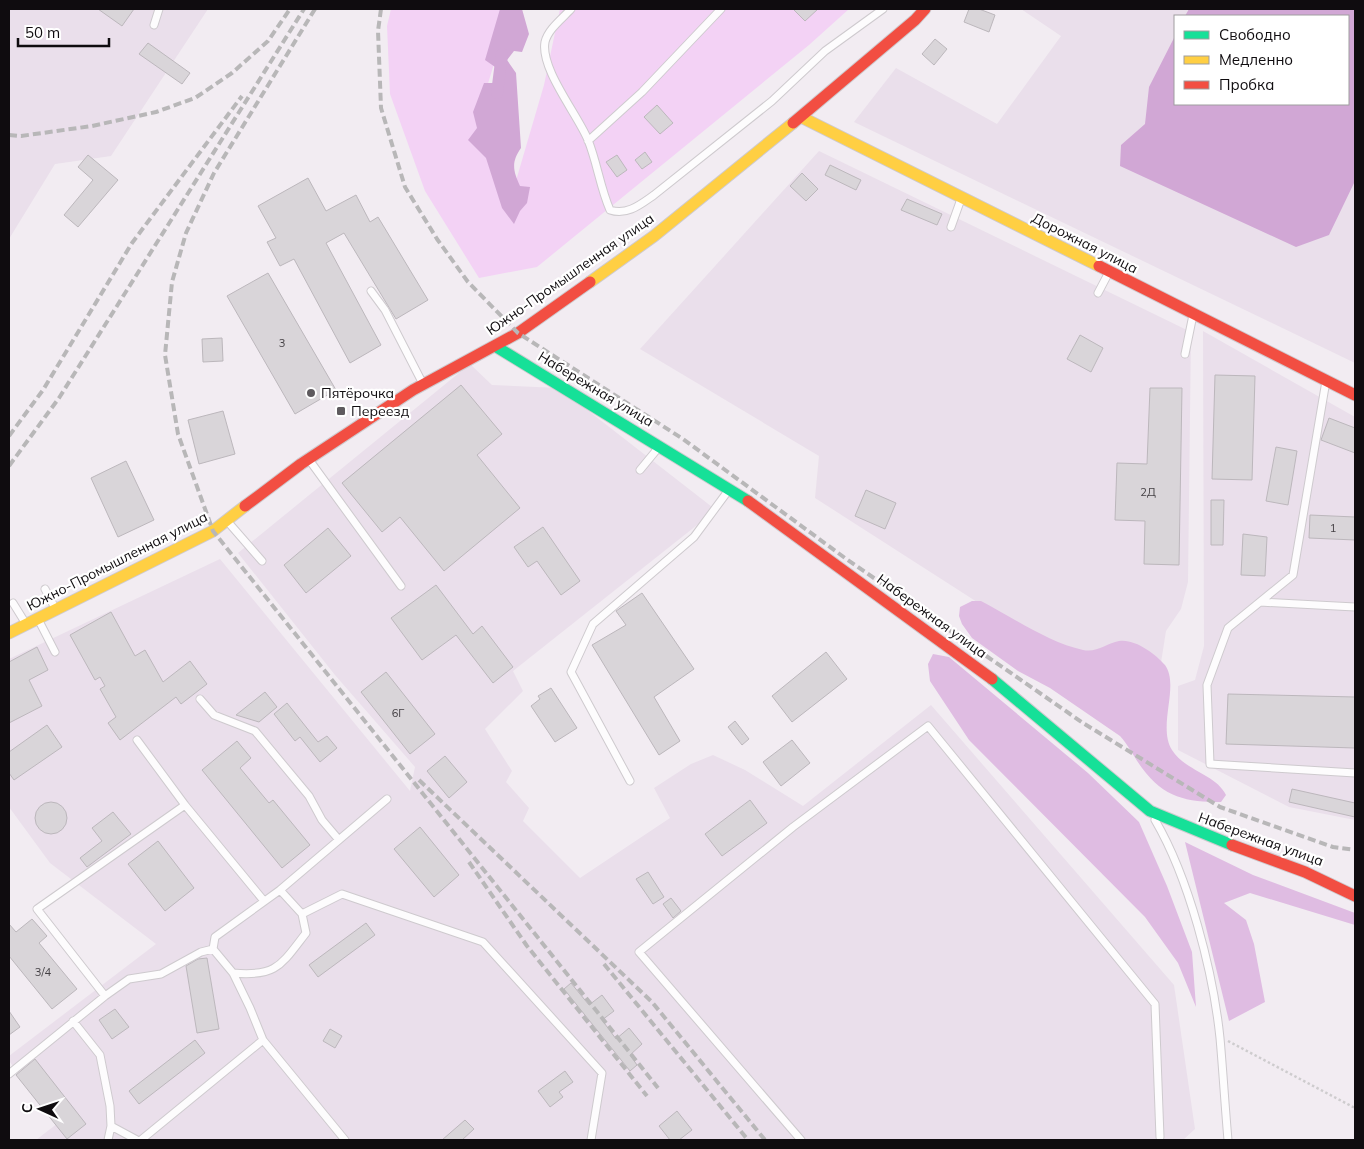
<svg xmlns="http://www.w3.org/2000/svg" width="1364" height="1149" font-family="Mulish,sans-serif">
  <rect width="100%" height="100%" fill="#f2ecf2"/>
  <path fill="#eadfeb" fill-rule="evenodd" d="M9 9H208L111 156 55 164 9 239Z
    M1021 9H1355V363L854 122 896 68 997 124 1061 36ZM1175 16H1348V104H1175Z
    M819 151 1191 332 1188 582 1181 609 1166 631 1157 688 1077 666 815 498 819 456 640 349Z
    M1203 331 1355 417V820L1289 807 1178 750V686L1195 680 1204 646Z
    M470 364 492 385 559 388 716 510 513 671 523 691 485 729 512 771 506 782 529 808 523 821 580 878 670 818 654 788 691 764 713 755 745 770 803 806 931 705 1174 985 1195 1129 1183 1140H36L58 1123 9 1061V1056L156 944 50 863 9 807V659L220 559 410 791 415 767 335 675 238 553Z"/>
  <path fill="#f3d2f5" d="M391 9H511L477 119 508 208 544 85 560 9H849L809 45 537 267 479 278 425 191 390 94 387 26Z"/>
  <path fill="#dfbce2" d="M972 601H981C1012 617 1049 643 1083 650 1097 653 1107 643 1119 641 1134 638 1156 654 1165 665 1180 686 1157 726 1172 750 1185 771 1216 774 1226 795L1221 802C1187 802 1164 798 1142 768 1134 757 1129 746 1120 736L1050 688 1018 671 972 638 962 624 959 616 960 607Z
    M933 654 949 657 1088 773 1139 822 1167 886 1192 952 1196 1007 1178 963 1145 917 969 740 930 681 928 664Z
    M1185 842 1253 875 1355 913V925L1250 893 1224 903 1246 920 1254 944 1265 1002 1229 1021Z"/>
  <path fill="#d1a7d5" d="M500 9H522L529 34 522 52 514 51 507 60 516 73 521 148C511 162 513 171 520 186L530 187 527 203 520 211 514 224 502 208 486 158 468 140 477 128 473 112 484 83H495L500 76 498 69 485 60Z
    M1189 9H1355V181L1329 235 1296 247 1120 166 1121 145 1145 124 1149 87 1175 36V104H1348V16H1185Z"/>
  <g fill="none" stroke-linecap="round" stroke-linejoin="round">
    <path stroke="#d1a7d5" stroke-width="12" d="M497 93 502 54"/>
  </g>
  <path fill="#d9d5d9" stroke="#bcb7bc" d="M98 9H134L122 26Z
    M793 9H818L805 21Z
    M969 9H979L995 15 989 32 964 22Z
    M935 39 947 49 934 65 922 54Z
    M148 43 190 73 182 84 139 54Z
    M657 105 673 123 660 134 644 117Z
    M645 152 652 162 642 169 635 160Z
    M88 155 118 180 78 227 64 215 93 180 78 167Z
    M617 155 627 170 617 177 606 162Z
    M830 165 861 180 856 190 825 175Z
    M802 173 818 189 806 201 790 186Z
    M308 178 326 211 356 195 370 222 378 217 428 300 396 319 344 233 326 243 381 345 350 363 294 259 280 266 267 242 276 238 258 206Z
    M907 199 942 214 937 225 901 210Z
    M268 273 336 390 295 414 227 296Z
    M1080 335 1103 348 1091 372 1067 359Z
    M222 338 223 361 203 362 202 339Z
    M1215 375 1255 376 1252 480 1212 479Z
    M461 385 502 434 477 455 520 508 444 571 400 517 382 532 342 483Z
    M1150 388H1182L1179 565 1144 564 1145 521 1115 520 1117 463 1147 464Z
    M223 411 235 454 199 464 188 420Z
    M1329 418 1355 428V453L1321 440Z
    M1276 447 1297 451 1288 505 1266 501Z
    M126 461 154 520 118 537 91 478Z
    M866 490 896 503 885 529 855 516Z
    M1211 500H1224L1223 545H1211Z
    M1310 515 1355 517V540L1309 538Z
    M543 527 580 581 561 595 537 561 528 567 514 547Z
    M328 528 351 556 306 593 284 565Z
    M1243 534 1267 537 1265 576 1241 575Z
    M436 585 473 634 482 626 513 667 493 683 456 635 422 660 391 618Z
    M642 593 694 669 654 697 680 741 659 755 592 645 626 625 616 611Z
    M111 612 135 656 145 650 163 682 190 661 207 684 181 704 176 697 120 740 108 723 116 717 100 689 105 686 100 677 95 680 70 635Z
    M37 647 48 670 29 680 42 706 9 723V662Z
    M826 652 847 679 792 722 772 696Z
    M386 672 435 734 410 754 361 692Z
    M551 688 577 728 555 742 531 706 540 699 538 696Z
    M265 692 277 707 259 722 236 715Z
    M1228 694 1355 697V748L1226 744Z
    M287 703 318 742 327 736 337 748 320 762 300 737 295 741 274 714Z
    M735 721 749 739 742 745 728 727Z
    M47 725 62 747 14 780 9 773V752Z
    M792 740 810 763 781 786 763 762Z
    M237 741 251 758 240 768 269 803 273 800 310 845 282 868 202 770Z
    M445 756 467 782 449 798 427 771Z
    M1292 789 1355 803V817L1289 802Z
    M750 800 767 823 722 856 705 834Z
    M35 818a16 16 0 1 1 32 0a16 16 0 1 1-32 0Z
    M113 812 131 834 87 867 80 858 102 841 92 828Z
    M420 827 459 875 434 897 394 849Z
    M158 841 194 888 165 911 128 864Z
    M648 872 664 897 653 904 636 879Z
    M671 898 681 911 673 918 663 904Z
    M32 919 47 936 39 943 77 989 52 1009 9 956V924L16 932Z
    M366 923 375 935 318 977 309 965Z
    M207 958 219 1029 197 1033 186 966 198 959Z
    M571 983 589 1005 602 995 614 1011 602 1020 616 1039 629 1028 642 1044 630 1055 637 1065 630 1071 564 989Z
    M115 1009 129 1027 112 1039 99 1020Z
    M9 1011 20 1027 9 1035Z
    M330 1029 342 1036 335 1048 323 1041Z
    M195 1040 205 1053 139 1104 129 1091Z
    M35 1059 86 1124 67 1139 16 1075Z
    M565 1071 573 1082 559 1092 563 1097 550 1107 538 1091Z
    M677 1111 692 1130 679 1140H670L659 1126Z
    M465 1120 474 1129 462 1140H442Z"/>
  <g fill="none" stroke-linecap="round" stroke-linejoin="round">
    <defs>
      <path id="lane" d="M571 9C563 18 548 29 545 42 540 69 578 115 588 140 597 162 600 187 610 210 627 216 641 204 654 195L772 101 825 51 883 9
        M154 25 159 9
        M588 141 642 92 721 9
        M951 227 961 199
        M371 291 385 310 423 384
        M1098 293 1108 274
        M1185 354 1193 315
        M1326 381 1293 575 1228 628 1207 685 1210 764 1355 773
        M310 461 401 586
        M640 470 659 447
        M228 522 262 561
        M45 589 55 608
        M1260 602 1355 607
        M13 603 26 624
        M38 619 55 652
        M200 699 214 715 255 731 309 796 322 820 339 840
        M137 740 185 805 264 901
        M630 781 571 672 593 624 694 537 728 491
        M1155 820C1189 878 1213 971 1220 1038 1223 1072 1225 1106 1228 1140
        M280 890 387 799
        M302 914 342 894 483 942 602 1073 591 1140
        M233 973C277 977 281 965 306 933L302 914 280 890 215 937 213 949 233 973 250 1008 263 1040
        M105 996 37 909 185 805
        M73 1021 100 1055 110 1106 111 1126 108 1140
        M9 1074 105 996 129 979 161 974 201 952 213 949
        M111 1126 137 1140
        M141 1140 263 1040 345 1140
        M801 1140 639 952 793 827 928 726 1155 1004 1160 1137"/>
      <path id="fast" d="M495 346 748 501
        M992 679 1150 811 1232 845"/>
      <path id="slow" d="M801 117 1099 266
        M590 282 654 236 793 123
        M9 633 213 531 245 506"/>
      <path id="jam" d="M793 123 915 20 925 9
        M1099 266 1355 395
        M748 501 992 679
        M245 506 301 464 413 390 518 333 590 282
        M1232 845 1305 872 1355 896"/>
    </defs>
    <use href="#lane" stroke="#cecace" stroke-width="9"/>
    <use href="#fast" stroke="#cecace" stroke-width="13"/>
    <use href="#slow" stroke="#cecace" stroke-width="13"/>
    <use href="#jam" stroke="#cecace" stroke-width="13"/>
    <path stroke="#ceccce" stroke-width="2.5" stroke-dasharray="2.5 2.5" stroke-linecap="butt" d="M1228 1041 1355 1108"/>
    <use href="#lane" stroke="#fdfcfd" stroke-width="7"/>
    <use href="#fast" stroke="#16e098" stroke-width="11"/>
    <use href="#slow" stroke="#ffcf43" stroke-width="11"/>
    <use href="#jam" stroke="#f24e42" stroke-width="11"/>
    <path stroke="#b8b7b8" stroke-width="4" stroke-dasharray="8 4" stroke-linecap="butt" d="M315 9 214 173 186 233 172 282 165 355 178 434 213 531 658 1088
      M381 9 378 31 381 108 405 187 437 239 468 282 518 333 683 439 845 558 1083 723 1220 807 1333 847 1355 850
      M9 135 21 136 92 126 156 112 195 98 232 73 268 41 290 9
      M9 436 43 390 132 243 242 96
      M9 466 59 398 304 9
      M419 780 652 1002 765 1140
      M469 862 527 946 647 1096
      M604 964 748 1140"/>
  </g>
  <g fill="#5e5a5e" stroke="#fff" stroke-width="2">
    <circle cx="311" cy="393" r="5"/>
    <rect x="336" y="406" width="10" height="10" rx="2.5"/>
  </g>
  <g text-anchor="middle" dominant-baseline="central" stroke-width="4.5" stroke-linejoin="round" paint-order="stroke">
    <g font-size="11" fill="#444044">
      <text x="282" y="343">3</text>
      <text x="1148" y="492">2Д</text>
      <text x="1333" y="528">1</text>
      <text x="398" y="713">6Г</text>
      <text x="43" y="972">3/4</text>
    </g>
    <g font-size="14" fill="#0f0c0f" stroke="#fff">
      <text transform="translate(1085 243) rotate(27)">Дорожная улица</text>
      <text transform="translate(570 274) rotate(-35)">Южно-Промышленная улица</text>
      <text transform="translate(596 389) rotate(31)">Набережная улица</text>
      <text transform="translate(117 561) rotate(-27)">Южно-Промышленная улица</text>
      <text transform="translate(932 616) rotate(36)">Набережная улица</text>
      <text transform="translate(1261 839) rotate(20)">Набережная улица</text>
    </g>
    <g font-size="14" fill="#0f0c0f" stroke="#fff" text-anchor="start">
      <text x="321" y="393">Пятёрочка</text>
      <text x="351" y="411">Переезд</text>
    </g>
  </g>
  <rect width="1364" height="1149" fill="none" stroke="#0f0c0f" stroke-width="20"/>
  <rect x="1174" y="15" width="175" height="90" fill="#ffffff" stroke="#9f9e9f"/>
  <rect x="1184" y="31" width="25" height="8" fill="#16e098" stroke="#9f9e9f"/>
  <text x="1219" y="40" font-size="15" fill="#0f0c0f">Свободно</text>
  <rect x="1184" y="56" width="25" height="8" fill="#ffcf43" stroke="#9f9e9f"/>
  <text x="1219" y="65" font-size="15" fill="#0f0c0f">Медленно</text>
  <rect x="1184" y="81" width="25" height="8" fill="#f24e42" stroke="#9f9e9f"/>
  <text x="1219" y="90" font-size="15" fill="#0f0c0f">Пробка</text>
  <g transform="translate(40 1109) rotate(273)" stroke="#ffffff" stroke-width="4" paint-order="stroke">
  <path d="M0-4L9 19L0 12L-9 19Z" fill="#0f0c0f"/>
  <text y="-8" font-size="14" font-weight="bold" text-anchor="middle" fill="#0f0c0f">С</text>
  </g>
  <path d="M18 38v8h91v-8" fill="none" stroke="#0f0c0f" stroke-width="2.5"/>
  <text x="25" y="38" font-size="15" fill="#0f0c0f" stroke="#ffffff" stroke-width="4" paint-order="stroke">50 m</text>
</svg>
